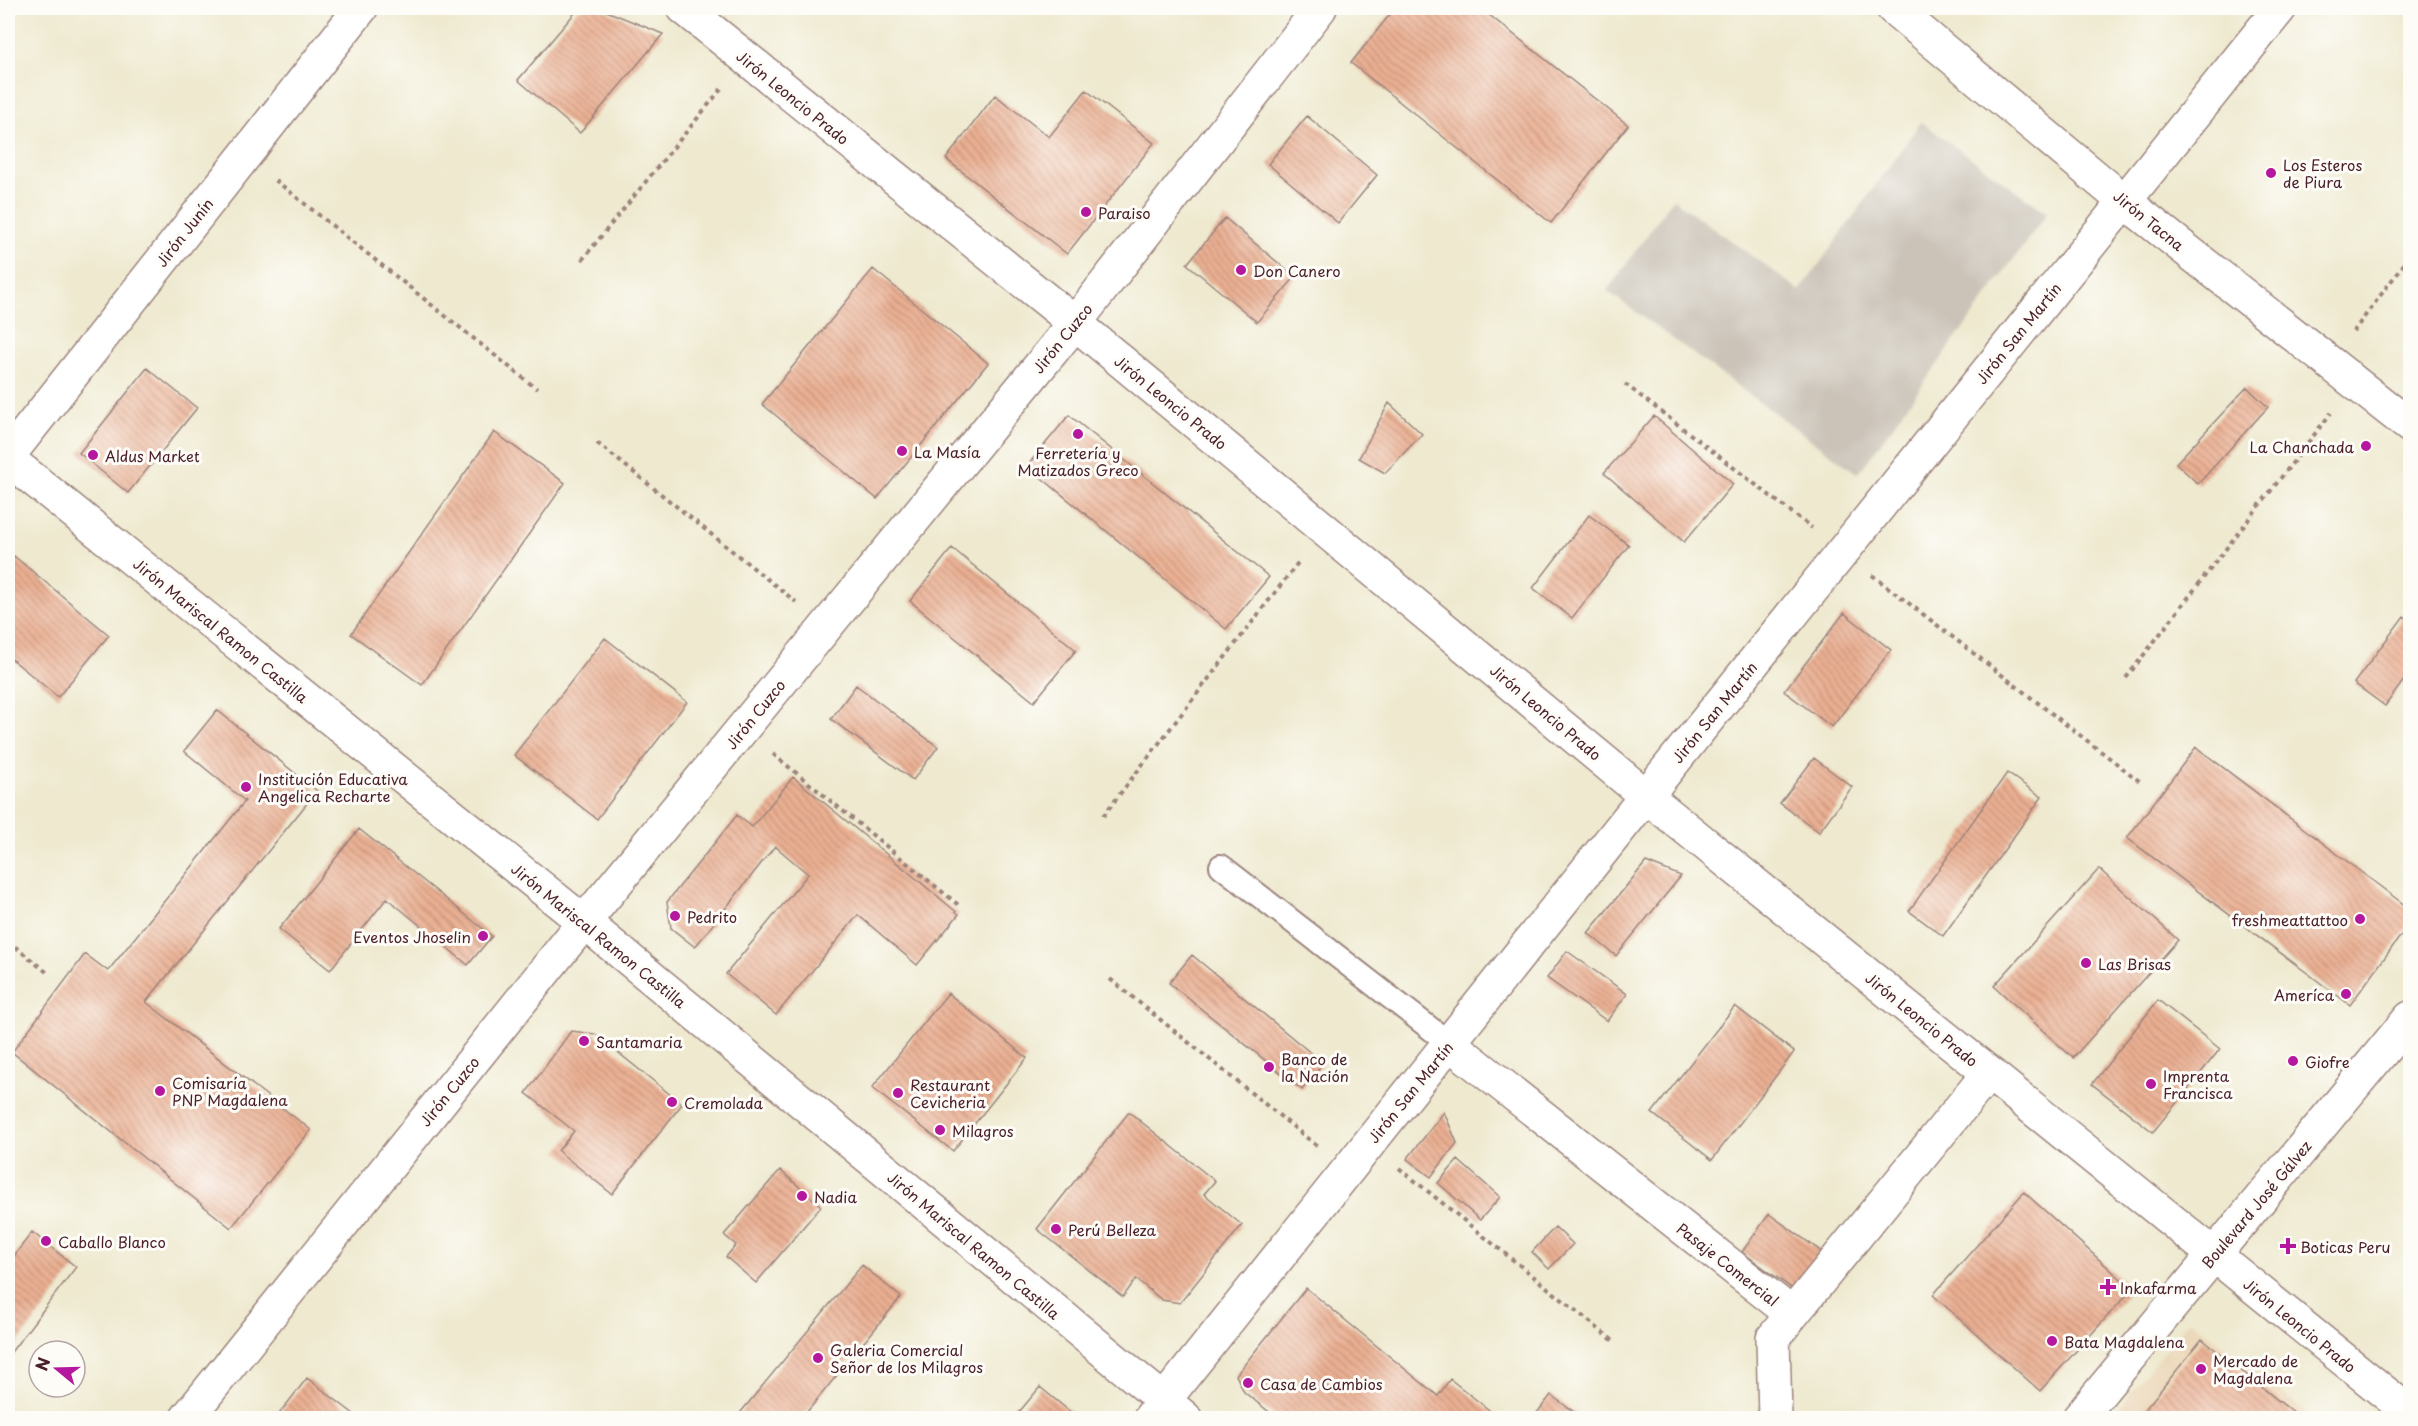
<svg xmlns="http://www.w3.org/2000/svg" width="2418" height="1426" font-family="'Playpen Sans',sans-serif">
  <defs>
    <pattern id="building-back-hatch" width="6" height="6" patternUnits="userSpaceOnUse" patternTransform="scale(1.5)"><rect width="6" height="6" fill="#ebb093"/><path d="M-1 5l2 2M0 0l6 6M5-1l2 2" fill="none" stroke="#c08f78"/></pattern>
  </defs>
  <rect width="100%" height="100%" fill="#fdfcf7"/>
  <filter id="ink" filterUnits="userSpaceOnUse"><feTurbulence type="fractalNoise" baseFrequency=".0167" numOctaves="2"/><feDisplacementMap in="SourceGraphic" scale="12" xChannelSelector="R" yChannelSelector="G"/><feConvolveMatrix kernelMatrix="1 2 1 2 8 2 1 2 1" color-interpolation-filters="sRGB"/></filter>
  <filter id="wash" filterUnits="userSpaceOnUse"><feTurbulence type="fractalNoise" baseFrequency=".008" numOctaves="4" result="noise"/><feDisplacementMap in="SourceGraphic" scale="24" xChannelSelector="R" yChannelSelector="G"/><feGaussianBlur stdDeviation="1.35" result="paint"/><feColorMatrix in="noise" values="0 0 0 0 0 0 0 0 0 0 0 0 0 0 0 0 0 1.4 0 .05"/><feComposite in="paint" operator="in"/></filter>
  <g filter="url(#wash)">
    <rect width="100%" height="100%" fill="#eee9cf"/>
    <path fill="#ecd8ba" d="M2190 1319 2313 1418H2110Z"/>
    <path fill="#cbc3b8" d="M1921 122 2047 213 1858 474 1607 291 1673 199 1800 291Z"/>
    <g id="blocks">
      <path fill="url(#building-back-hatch)" d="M579 8H599L663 34 580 133 518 80Z
        M1395 8H1493L1488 14 1628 125 1551 223 1351 63Z
        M1086 90 1154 143 1067 254 946 159 995 95 1049 137Z
        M1307 116 1377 175 1338 223 1268 164Z
        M1225 218 1295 277 1257 322 1187 264Z
        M873 269 988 363 877 499 762 404Z
        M147 368 197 408 128 493 79 453Z
        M2247 387 2268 407 2198 484 2176 463Z
        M1389 403 1422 434 1385 473 1359 458Z
        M1069 415 1269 577 1226 629 1027 466Z
        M1654 416 1733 484 1684 542 1604 473Z
        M494 432 565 483 422 685 351 634Z
        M1589 515 1629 545 1572 618 1533 588Z
        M952 548 1076 650 1034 702 910 601Z
        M14 556 109 635 58 697 8 656V563Z
        M1844 613 1891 650 1832 727 1784 691Z
        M2404 616 2410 621V672L2385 706 2354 683Z
        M605 638 687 702 597 819 514 755Z
        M856 685 938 747 913 780 831 719Z
        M217 710 317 791 146 1002 311 1130 231 1228 12 1052 85 954 108 971 245 801 184 751Z
        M2196 747 2410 909V923L2350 1005 2127 838Z
        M1814 758 1852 787 1819 832 1780 803Z
        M2007 773 2042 797 1943 936 1909 911Z
        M793 777 959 914 917 965 858 915 776 1015 726 974 808 874 775 846 695 947 671 928 667 902 737 815 752 827Z
        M359 829 492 936 468 965 387 898 330 970 279 929Z
        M1646 862 1681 876 1616 956 1588 933Z
        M2099 869 2178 940 2073 1058 1994 986Z
        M1567 951 1627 994 1607 1021 1547 978Z
        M1192 955 1323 1063 1302 1090 1169 983Z
        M948 993 1027 1058 953 1151 872 1088Z
        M2158 1000 2220 1049 2153 1132 2092 1084Z
        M1735 1006 1794 1052 1712 1160 1652 1113Z
        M571 1031 595 1034 682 1104 612 1194 558 1151 574 1131 526 1093Z
        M1129 1112 1215 1181 1204 1194 1242 1225 1180 1303 1162 1300 1136 1279 1123 1297 1037 1229Z
        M1444 1112 1457 1143 1431 1177 1407 1159Z
        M1458 1160 1500 1197 1480 1220 1438 1183Z
        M780 1170 821 1206 756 1283 726 1257 736 1245 724 1235Z
        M2024 1192 2132 1289 2040 1391 1933 1295Z
        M1769 1214 1826 1255 1798 1293 1742 1252Z
        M1555 1227 1573 1244 1549 1269 1532 1252Z
        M32 1232 76 1267 8 1356V1264Z
        M862 1265 901 1297 802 1418H736Z
        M1306 1288 1438 1396 1450 1379 1499 1418H1277L1244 1392 1236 1375Z
        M2202 1339 2300 1418H2138Z
        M307 1378 359 1418H276Z
        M1040 1387 1074 1415 1075 1418H1014Z
        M1551 1395 1582 1418H1533Z"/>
    </g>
  </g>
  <g filter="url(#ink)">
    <use href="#blocks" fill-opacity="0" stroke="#9c847d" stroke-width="1.5"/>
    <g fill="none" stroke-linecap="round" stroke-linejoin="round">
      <defs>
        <path id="service" d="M1221 866 1449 1043"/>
        <path id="pedestrian" d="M1449 1043 1792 1314
          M1775 1418 1773 1338 1988 1074
          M2079 1418 2410 1018"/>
        <path id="minor" d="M684 8 1075 323 1646 796 2410 1413
          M1893 8 2124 201 2410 426
          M8 459 584 922 1185 1418
          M1150 1418 1646 796 2280 8"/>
        <path id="tertiary" d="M8 456 361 8
          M187 1418 584 922 1075 323 1320 8"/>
      </defs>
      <use href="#service" stroke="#9c847d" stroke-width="26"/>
      <use href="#pedestrian" stroke="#9c847d" stroke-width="36"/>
      <use href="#minor" stroke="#9c847d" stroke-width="36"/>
      <use href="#tertiary" stroke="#9c847d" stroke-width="36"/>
      <path stroke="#9c847d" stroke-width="4" stroke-dasharray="4.5 4.5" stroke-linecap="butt" d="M275 180 537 389
        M582 260 722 88
        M2353 332 2410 256
        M1625 384 1812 528
        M597 443 796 602
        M1872 575 2142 783
        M2126 678 2331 413
        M773 754 961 907
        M1103 816 1300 560
        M8 941 49 974
        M1110 979 1317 1146
        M1399 1168 1616 1343"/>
      <use href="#service" stroke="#fff" stroke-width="22"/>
      <use href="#pedestrian" stroke="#fff" stroke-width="33"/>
      <use href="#minor" stroke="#fff" stroke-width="33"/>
      <use href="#tertiary" stroke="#fff" stroke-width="33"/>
    </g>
  </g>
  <g fill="#b5179e" stroke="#fdfcf7" stroke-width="2">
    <circle cx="2271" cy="173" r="6"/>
    <circle cx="1086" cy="212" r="6"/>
    <circle cx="1241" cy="270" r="6"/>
    <circle cx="1078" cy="434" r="6"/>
    <circle cx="2366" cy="446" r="6"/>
    <circle cx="902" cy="451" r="6"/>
    <circle cx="93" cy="455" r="6"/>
    <circle cx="246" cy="787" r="6"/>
    <circle cx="675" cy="916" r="6"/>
    <circle cx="2360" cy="919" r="6"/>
    <circle cx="483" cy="936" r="6"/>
    <circle cx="2086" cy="963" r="6"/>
    <circle cx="2346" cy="994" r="6"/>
    <circle cx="584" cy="1041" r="6"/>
    <circle cx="2293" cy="1061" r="6"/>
    <circle cx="1269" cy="1067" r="6"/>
    <circle cx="2151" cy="1084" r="6"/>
    <circle cx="160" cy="1091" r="6"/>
    <circle cx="898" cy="1093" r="6"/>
    <circle cx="672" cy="1102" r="6"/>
    <circle cx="940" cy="1130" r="6"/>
    <circle cx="802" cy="1196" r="6"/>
    <circle cx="1056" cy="1229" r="6"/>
    <circle cx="46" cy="1241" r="6"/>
    <path d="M2285 1237h6v6h6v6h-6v6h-6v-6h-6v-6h6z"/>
    <path d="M2105 1278h6v6h6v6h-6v6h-6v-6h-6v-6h6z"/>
    <circle cx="2052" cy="1341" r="6"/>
    <circle cx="818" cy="1358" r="6"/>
    <circle cx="2201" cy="1369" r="6"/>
    <circle cx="1248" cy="1383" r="6"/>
  </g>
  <g text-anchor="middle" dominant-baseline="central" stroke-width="6" stroke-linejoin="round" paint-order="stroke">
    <g font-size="15" fill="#4a1f2b" stroke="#fdfcf7">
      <text transform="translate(793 97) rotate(39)">Jirón Leoncio Prado</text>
      <text transform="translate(2149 220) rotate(39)">Jirón Tacna</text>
      <text transform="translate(184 232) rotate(-52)">Jirón Junín</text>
      <text transform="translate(2018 333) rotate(-51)">Jirón San Martín</text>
      <text transform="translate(1062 338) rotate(-51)">Jirón Cuzco</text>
      <text transform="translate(1171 402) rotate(39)">Jirón Leoncio Prado</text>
      <text transform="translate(221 630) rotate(39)">Jirón Mariscal Ramon Castilla</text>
      <text transform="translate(1546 712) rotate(40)">Jirón Leoncio Prado</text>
      <text transform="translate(1714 712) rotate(-51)">Jirón San Martín</text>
      <text transform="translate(755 714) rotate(-51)">Jirón Cuzco</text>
      <text transform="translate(599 935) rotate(39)">Jirón Mariscal Ramon Castilla</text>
      <text transform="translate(1922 1019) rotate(39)">Jirón Leoncio Prado</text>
      <text transform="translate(449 1091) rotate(-51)">Jirón Cuzco</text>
      <text transform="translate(1410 1092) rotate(-51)">Jirón San Martín</text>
      <text transform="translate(2256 1204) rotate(-50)">Boulevard José Gálvez</text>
      <text transform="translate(974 1245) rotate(40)">Jirón Mariscal Ramon Castilla</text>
      <text transform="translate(1728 1264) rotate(38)">Pasaje Comercial</text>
      <text transform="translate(2300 1325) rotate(39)">Jirón Leoncio Prado</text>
    </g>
    <g font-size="15" fill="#4a1f2b" stroke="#fdfcf7" text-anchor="start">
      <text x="2283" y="164">Los Esteros<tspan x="2283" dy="17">de Piura</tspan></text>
      <text x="1098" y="212">Paraiso</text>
      <text x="1253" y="270">Don Canero</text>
      <text x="2354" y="446" text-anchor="end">La Chanchada</text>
      <text x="914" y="451">La Masía</text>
      <text x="1078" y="452" text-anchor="middle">Ferretería y<tspan x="1078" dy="17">Matizados Greco</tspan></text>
      <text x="105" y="455">Aldus Market</text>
      <text x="258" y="778">Institución Educativa<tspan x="258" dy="17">Angelica Recharte</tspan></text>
      <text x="687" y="916">Pedrito</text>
      <text x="2348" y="919" text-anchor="end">freshmeattattoo</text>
      <text x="471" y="936" text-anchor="end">Eventos Jhoselin</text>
      <text x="2098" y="963">Las Brisas</text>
      <text x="2334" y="994" text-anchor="end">Ameríca</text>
      <text x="596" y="1041">Santamaria</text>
      <text x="1281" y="1058">Banco de<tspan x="1281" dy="17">la Nación</tspan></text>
      <text x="2305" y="1061">Giofre</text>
      <text x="2163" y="1075">Imprenta<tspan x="2163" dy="17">Francisca</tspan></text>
      <text x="172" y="1082">Comisaría<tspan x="172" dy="17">PNP Magdalena</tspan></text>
      <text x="910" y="1084">Restaurant<tspan x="910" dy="17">Cevicheria</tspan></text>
      <text x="684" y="1102">Cremolada</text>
      <text x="952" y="1130">Milagros</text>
      <text x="814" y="1196">Nadia</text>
      <text x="1068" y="1229">Perú Belleza</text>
      <text x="58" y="1241">Caballo Blanco</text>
      <text x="2300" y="1246">Boticas Peru</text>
      <text x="2120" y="1287">Inkafarma</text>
      <text x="2064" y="1341">Bata Magdalena</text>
      <text x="830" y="1349">Galeria Comercial<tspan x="830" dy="17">Señor de los Milagros</tspan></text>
      <text x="2213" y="1360">Mercado de<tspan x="2213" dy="17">Magdalena</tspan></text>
      <text x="1260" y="1383">Casa de Cambios</text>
    </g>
  </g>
  <rect width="2418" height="1426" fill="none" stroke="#fdfcf7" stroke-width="30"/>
  <g transform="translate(57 1369) rotate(289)"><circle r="28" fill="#fdfcf7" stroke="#b5a4a5" stroke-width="1.5"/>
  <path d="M0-4.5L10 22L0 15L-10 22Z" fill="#b5179e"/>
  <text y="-9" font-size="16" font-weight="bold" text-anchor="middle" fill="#4a1f2b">N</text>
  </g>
</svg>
